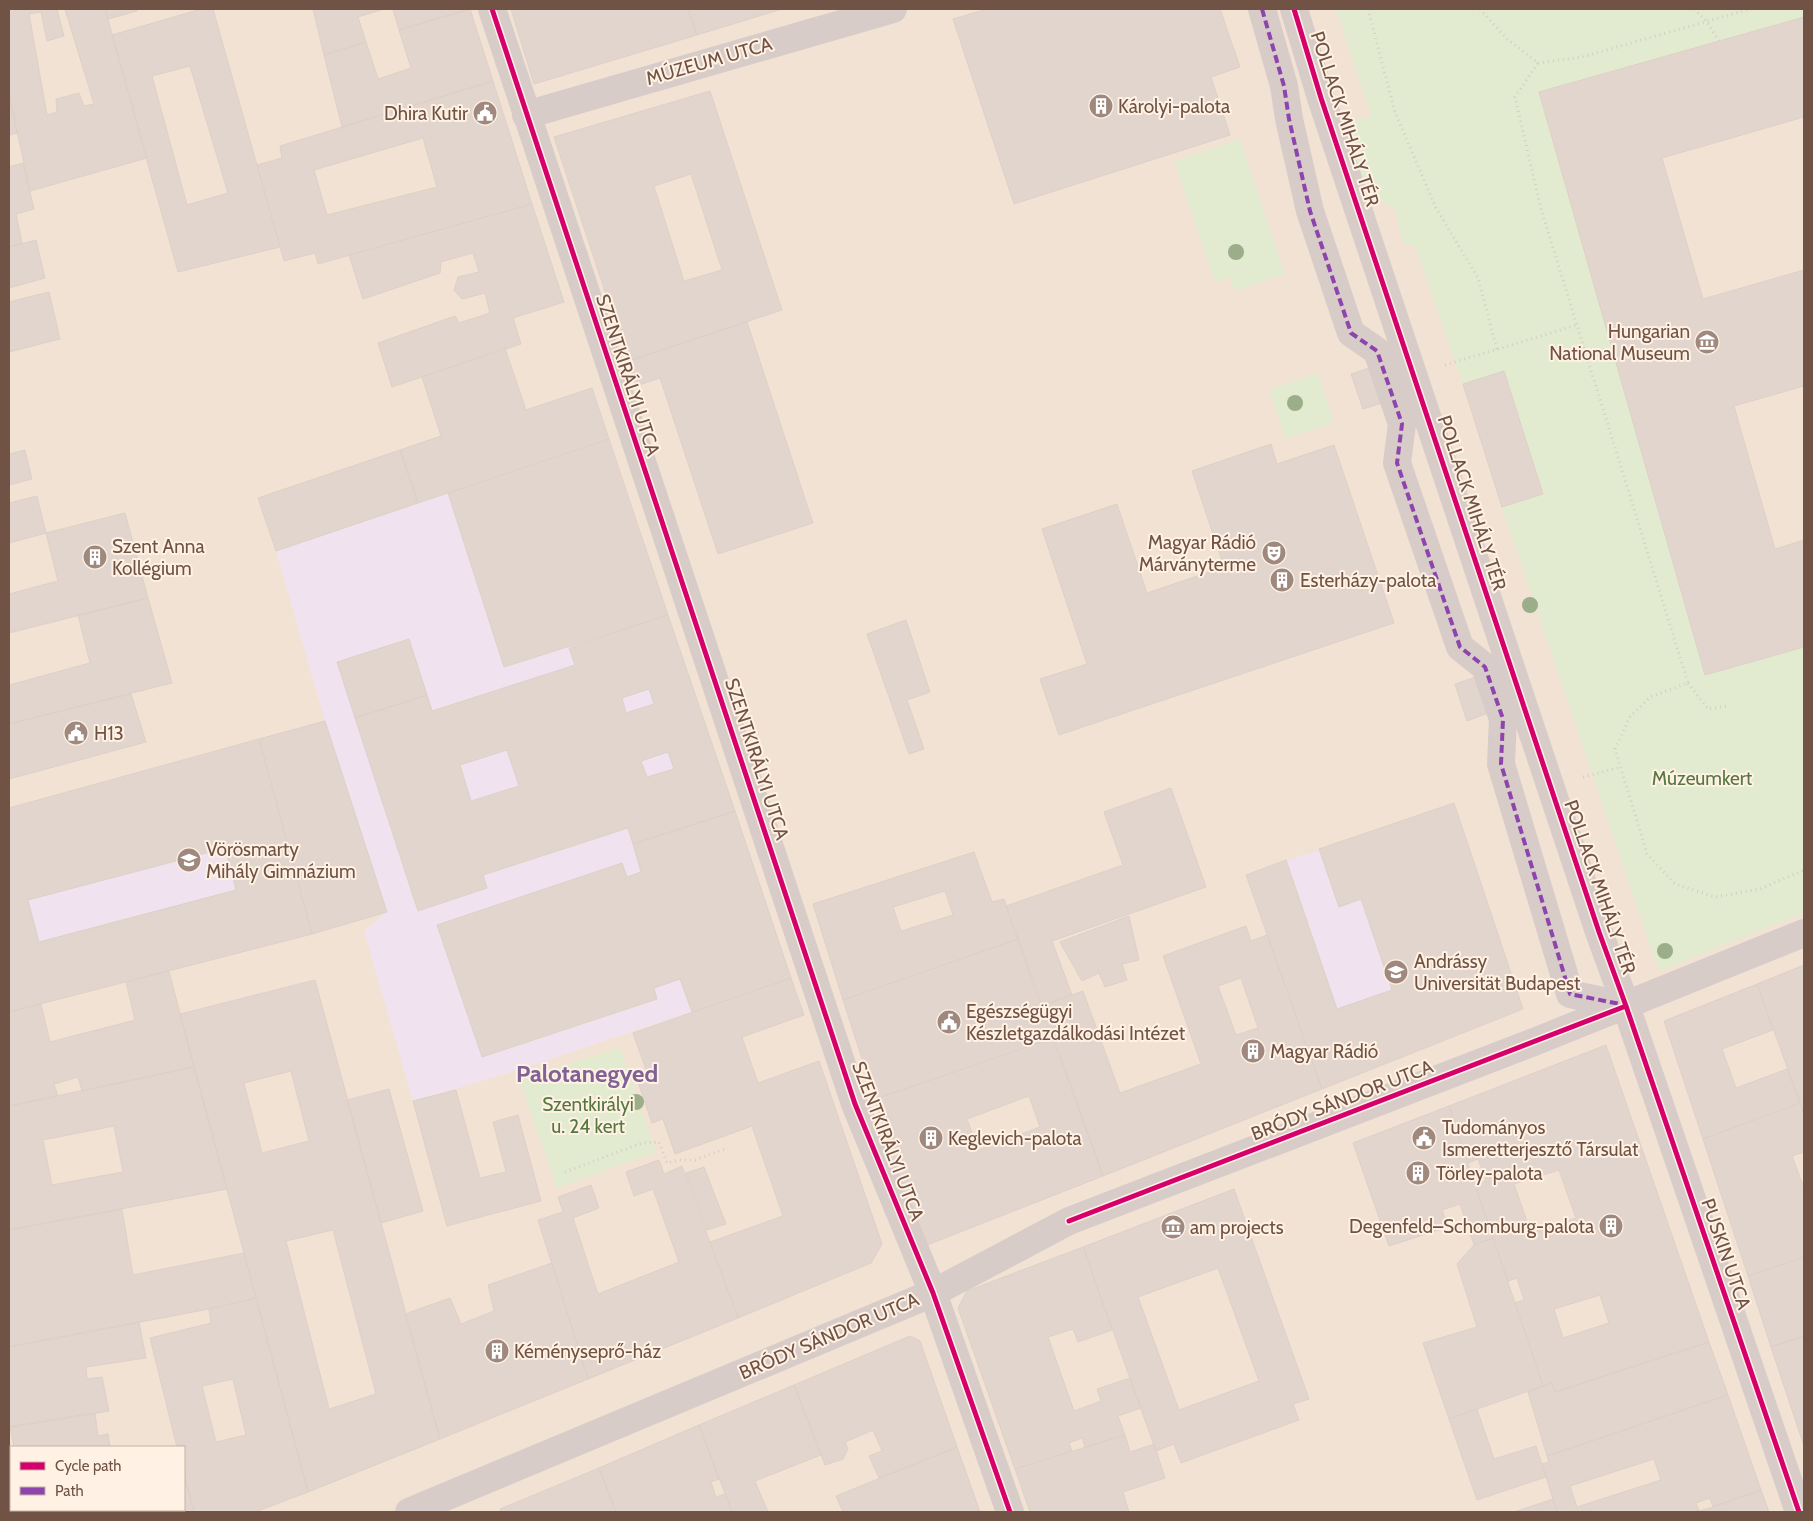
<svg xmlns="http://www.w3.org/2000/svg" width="1813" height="1521" font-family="Cabin,sans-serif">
  <rect width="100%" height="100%" fill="#f5ede5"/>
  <path fill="#f1e2d4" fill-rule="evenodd" d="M9 9H1804V1512H9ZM11 1447H184V1510H11Z"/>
  <path fill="#f0e3ef" d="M609 439 791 978 515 1071 413 1101 364 931 386 912 312 934 9 1012V808L325 721 276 551Z
    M1454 803 1523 1009 1322 1089 1246 875Z"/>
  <path fill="#e2ebcf" d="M1336 9H1804V17L1539 93 1705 675 1804 647V913L1659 971 1502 507 1543 494 1504 371 1463 384 1415 246 1403 244 1395 209 1379 200 1374 182 1353 171 1347 148 1354 119 1372 118Z
    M1240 139 1285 274 1235 291 1230 277 1215 282 1174 161Z
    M1318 373 1334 423 1285 439 1269 390Z
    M620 1048 656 1152 557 1188 519 1079Z"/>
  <path fill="#e1d5cd" stroke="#ded0c7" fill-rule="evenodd" d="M9 9H57L64 36 47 41 41 12 29 14 47 115 57 112 56 99 79 93 84 106 94 104 65 9H105L147 158 30 191 9 94Z
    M105 9H136L137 11 108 19Z
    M201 9H213L280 247 178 272 112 35ZM190 66 228 193 187 205 152 76Z
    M313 9H384L358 17 366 42 324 55Z
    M393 9H469L399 30Z
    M470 9 493 81 342 127 324 55 366 42 378 79 411 68 399 30Z
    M511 9H688L697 35 534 84Z
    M688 9H782L697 35Z
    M987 9H1220L1240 67 1211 77 1230 135 1014 204 953 19Z
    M1804 17V117L1662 158 1703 299 1804 270V386L1734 406 1775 549 1804 540V647L1705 675 1539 92Z
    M493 81 532 204 318 264 315 253 284 261 257 165 282 158 280 146ZM423 138 437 187 327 215 314 170Z
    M710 91 782 310 628 361 554 137ZM691 174 722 270 684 281 654 186Z
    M9 94 17 133 9 135Z
    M23 163 34 209 16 214 22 243 9 247V167Z
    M532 204 564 302 513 318 521 344 392 387 378 343 455 316 459 323 490 313 485 293 462 299 454 290 458 277 479 272 473 253 441 262 440 273 363 299 349 255Z
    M36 240 45 278 9 288V247Z
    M49 292 60 339 9 352V302Z
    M747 322 813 523 718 554 660 378 636 386 628 361Z
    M505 348 526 410 592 388 609 439 418 503 400 450 441 436 422 377Z
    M1375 366 1388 401 1363 409 1351 374Z
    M1504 371 1543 494 1502 507 1463 384Z
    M609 439 668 615 504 667 448 493Z
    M1271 444 1277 464 1334 445 1394 623 1059 735 1040 679 1087 664 1042 529 1117 504 1147 593 1224 567 1192 471Z
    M25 450 32 479 9 485V454Z
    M400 450 418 503 276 551 258 498Z
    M37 496 46 533 9 543V503Z
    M125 513 148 598 9 633V594L58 581 46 533Z
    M148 598 172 683 9 724V685L90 663 78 615Z
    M668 615 735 811 633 844 628 828 483 875 487 888 418 911 355 718 427 695 432 711 575 665 569 648ZM649 689 654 704 626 713 622 698ZM507 750 519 786 471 801 460 765ZM668 752 674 769 647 777 641 761Z
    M906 620 930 692 907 700 924 749 909 754 867 634Z
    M409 639 427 695 355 718 337 662Z
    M1479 676 1491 712 1467 721 1455 684Z
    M131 694 146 742 9 779V724Z
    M325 721 387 912 312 934 259 739Z
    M259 739 312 934 9 1012V808ZM225 848 236 890 39 942 28 900Z
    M1171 788 1206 887 1052 941 1072 995 1041 1006 1006 906 1123 865 1104 812Z
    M1454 803 1523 1009 1322 1089 1246 875 1286 860 1337 1009 1392 990 1361 899 1339 907 1319 849Z
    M735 811 791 978 692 1012 680 979 654 988 657 999 482 1057 437 925 622 863 627 877 641 872 633 844Z
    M974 852 992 902 1004 899 1018 939 843 1000 813 904ZM945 891 953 915 901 931 893 907Z
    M1129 916 1139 960 1122 964 1127 980 1105 987 1099 973 1082 981 1060 942Z
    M1246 926 1251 941 1267 935 1322 1089 1103 1176 1041 1006 1083 991 1120 1093 1201 1064 1163 956ZM1241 978 1258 1028 1236 1035 1218 986Z
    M1018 939 1054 1038 875 1099 843 1000Z
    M1804 965V1114L1757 984Z
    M169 971 194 1067 82 1091 78 1077 54 1084 58 1096 9 1106V1012L41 1004 50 1042 135 1020 126 982Z
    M791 978 804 1015 742 1037 758 1083 819 1061 882 1244 871 1263 738 1318 710 1242 783 1216 756 1138 752 1126 675 1154 663 1119 652 1123 638 1082 649 1078 633 1033Z
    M315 980 440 1439 308 1492 180 1014ZM291 1071 309 1141 262 1153 244 1083ZM333 1230 376 1394 329 1409 286 1241Z
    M1757 984 1773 1030 1722 1049 1736 1088 1787 1069 1800 1103 1703 1139 1664 1021Z
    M1054 1038 1103 1176 922 1247 875 1099ZM1029 1096 1040 1127 978 1150 967 1119Z
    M1606 1045 1709 1342 1555 1392 1552 1383 1543 1386 1515 1303 1524 1300 1517 1278 1508 1281 1475 1184 1486 1181 1478 1159 1468 1163 1449 1106ZM1559 1170 1576 1218 1531 1233 1514 1184ZM1600 1295 1609 1323 1563 1338 1554 1309Z
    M194 1067 227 1189 9 1230V1106ZM114 1126 123 1172 52 1185 43 1140Z
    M389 1089 423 1211 381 1223 347 1100Z
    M456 1090 480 1178 506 1172 493 1122 518 1115 541 1201 447 1226 413 1101Z
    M1800 1103 1804 1114V1152L1792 1156 1804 1188V1257L1748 1276 1703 1139Z
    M1449 1106 1493 1238 1474 1245 1460 1204 1442 1210 1448 1227 1389 1246 1353 1143Z
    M659 1160 664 1174 682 1166 738 1318 588 1379 538 1220 563 1212 558 1197 591 1185 599 1208 573 1218 598 1294 679 1262 653 1189 634 1196 626 1172Z
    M704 1167 726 1224 707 1230 686 1173Z
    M1234 1189 1309 1399 1293 1404 1299 1420 1181 1463 1174 1444 1156 1451 1083 1247ZM1218 1268 1259 1381 1179 1410 1138 1297Z
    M122 1209 133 1275 244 1253 256 1298 209 1309 9 1347V1230Z
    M1493 1238 1543 1386 1449 1419 1423 1343 1477 1327 1457 1264 1474 1245Z
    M1083 1247 1112 1330 1078 1342 1073 1329 1048 1337 1074 1411 1101 1401 1097 1389 1130 1378 1141 1408 1118 1416 1125 1435 1085 1447 1082 1438 1069 1443 1072 1451 1015 1469 958 1308 967 1291Z
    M1804 1257V1336L1771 1347 1748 1276Z
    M552 1263 588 1379 440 1439 405 1314 450 1298 461 1324 494 1311 488 1285Z
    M256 1298 308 1492 255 1512H194L184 1473V1447H177L150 1338 211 1323 209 1309ZM233 1379 246 1435 216 1442 202 1386Z
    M139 1322 146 1358 86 1367 87 1379 102 1377 109 1411 10 1427 9 1418V1347Z
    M910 1336 920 1341 957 1447 879 1478 869 1456 882 1451 873 1430 845 1442 848 1449 843 1459 825 1465 794 1385Z
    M1804 1336V1446L1771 1347Z
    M1709 1342 1728 1395 1547 1456 1528 1392 1552 1383 1555 1392Z
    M794 1385 821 1455 755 1481 768 1512H732L699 1425Z
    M1728 1395 1761 1490 1713 1507 1710 1498 1696 1503 1699 1511 1696 1512H1557L1542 1464 1549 1462 1547 1456ZM1654 1459 1661 1480 1577 1507 1570 1486Z
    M1477 1409 1494 1459 1536 1446 1546 1477 1477 1500 1449 1419Z
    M95 1413 98 1436 108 1434 110 1447H14L10 1427Z
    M699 1425 719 1479 711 1482 716 1497 725 1494 732 1512H616L599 1468Z
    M1125 1435 1130 1452 1154 1444 1165 1478 1123 1492 1129 1512H1030L1015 1469Z
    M957 1447 980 1512H843L836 1496Z
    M599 1468 616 1512H501L500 1509Z
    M184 1473 194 1512H24V1510H184Z
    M1761 1490 1769 1512H1696L1713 1507Z
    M1553 1499 1557 1512H1514Z"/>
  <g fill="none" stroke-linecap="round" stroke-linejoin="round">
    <path stroke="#d6ccc8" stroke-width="3" stroke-dasharray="1 4" stroke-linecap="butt" d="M1368 9 1395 112 1436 208 1478 278 1497 350
      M1480 9 1507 39 1538 63 1515 97 1541 209 1688 683 1650 697 1630 717 1615 749 1647 854 1675 884 1715 897 1760 889 1804 870
      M1694 9 1707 22 1719 41
      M1538 63 1582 57 1750 9
      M1445 365 1577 325
      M1688 683 1708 709 1727 706
      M1583 777 1621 767
      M565 1172 642 1143 659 1142 667 1163 679 1160H695L725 1149"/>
    <path stroke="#d7ccc8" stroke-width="28" d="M492 9 855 1104 933 1293 1010 1512
      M1262 9 1284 86 1289 119 1310 211 1351 333 1377 351 1402 424 1397 463 1460 647 1485 667 1503 719 1501 764 1570 994 1626 1006
      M1294 9 1321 98 1599 932 1626 1006 1799 1512
      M526 115 893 9
      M9 1472 11 1487
      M15 1510 16 1512
      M409 1512 933 1293 1069 1221 1534 1042 1804 933"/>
    <path stroke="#8e44ad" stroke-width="4" stroke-dasharray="8 4" stroke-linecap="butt" d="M1262 9 1284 86 1289 119 1310 211 1351 333 1377 351 1402 424 1397 463 1460 647 1485 667 1503 719 1501 764 1570 994 1625 1005"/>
    <defs>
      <path id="cycleway" d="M492 9 855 1104 933 1293 1010 1512
        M1294 9 1321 98 1599 932 1626 1006 1799 1512
        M1069 1221 1626 1006"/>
    </defs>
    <use href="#cycleway" stroke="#fff2e4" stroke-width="8"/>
    <use href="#cycleway" stroke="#d6006c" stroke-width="5"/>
  </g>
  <g fill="#9cad8a">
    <circle cx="1236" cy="252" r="8"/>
    <circle cx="1295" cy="403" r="8"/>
    <circle cx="1530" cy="605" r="8"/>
    <circle cx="1665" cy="951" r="8"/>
    <circle cx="636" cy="1102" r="8"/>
  </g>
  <defs>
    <symbol id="building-disc" viewBox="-11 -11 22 22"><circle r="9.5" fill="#9f897e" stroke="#fff2e4"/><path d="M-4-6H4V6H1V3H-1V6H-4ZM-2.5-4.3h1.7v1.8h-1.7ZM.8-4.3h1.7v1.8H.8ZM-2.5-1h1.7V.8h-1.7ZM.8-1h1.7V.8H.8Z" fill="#fff"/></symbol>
    <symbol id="civic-disc" viewBox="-11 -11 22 22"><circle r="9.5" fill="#9f897e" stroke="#fff2e4"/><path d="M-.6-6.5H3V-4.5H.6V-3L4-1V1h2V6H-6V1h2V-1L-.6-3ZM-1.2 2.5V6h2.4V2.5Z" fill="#fff"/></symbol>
    <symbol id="museum-disc" viewBox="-11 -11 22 22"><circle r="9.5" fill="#9f897e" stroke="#fff2e4"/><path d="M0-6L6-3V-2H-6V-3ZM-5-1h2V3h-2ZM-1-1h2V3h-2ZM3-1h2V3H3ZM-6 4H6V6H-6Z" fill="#fff"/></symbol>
    <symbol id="theatre-disc" viewBox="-11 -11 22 22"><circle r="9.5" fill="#9f897e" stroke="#fff2e4"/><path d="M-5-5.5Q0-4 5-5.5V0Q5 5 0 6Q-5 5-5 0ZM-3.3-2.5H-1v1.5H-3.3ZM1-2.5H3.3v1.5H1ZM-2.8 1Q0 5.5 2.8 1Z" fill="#fff"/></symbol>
    <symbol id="school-disc" viewBox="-11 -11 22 22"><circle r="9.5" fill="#9f897e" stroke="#fff2e4"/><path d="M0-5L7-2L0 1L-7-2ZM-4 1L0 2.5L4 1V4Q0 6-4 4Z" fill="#fff"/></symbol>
    <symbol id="university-disc" viewBox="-11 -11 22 22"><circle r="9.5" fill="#9f897e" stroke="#fff2e4"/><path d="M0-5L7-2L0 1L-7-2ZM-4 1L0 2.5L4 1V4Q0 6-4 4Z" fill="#fff"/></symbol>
  </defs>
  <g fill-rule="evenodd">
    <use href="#building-disc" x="1087" y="92" width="28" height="28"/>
    <use href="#civic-disc" x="471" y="99" width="28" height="28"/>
    <use href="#museum-disc" x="1693" y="328" width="28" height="28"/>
    <use href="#theatre-disc" x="1260" y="539" width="28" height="28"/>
    <use href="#building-disc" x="81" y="543" width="28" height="28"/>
    <use href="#building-disc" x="1268" y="566" width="28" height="28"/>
    <use href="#civic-disc" x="62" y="719" width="28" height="28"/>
    <use href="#school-disc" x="175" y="846" width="28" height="28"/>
    <use href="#university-disc" x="1382" y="958" width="28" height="28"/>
    <use href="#civic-disc" x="935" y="1008" width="28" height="28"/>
    <use href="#building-disc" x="1239" y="1037" width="28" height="28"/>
    <use href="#building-disc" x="917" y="1124" width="28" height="28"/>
    <use href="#civic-disc" x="1410" y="1124" width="28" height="28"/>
    <use href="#building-disc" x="1404" y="1159" width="28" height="28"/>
    <use href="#building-disc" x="1597" y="1212" width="28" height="28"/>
    <use href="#museum-disc" x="1159" y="1213" width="28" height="28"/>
    <use href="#building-disc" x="483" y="1337" width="28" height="28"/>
  </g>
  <g text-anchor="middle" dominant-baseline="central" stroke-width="4" stroke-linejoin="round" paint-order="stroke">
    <g font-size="19" fill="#715346" stroke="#fff2e4">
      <text transform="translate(709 61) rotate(-16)">MÚZEUM UTCA</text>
      <text transform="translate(1345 119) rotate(72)">POLLACK MIHÁLY TÉR</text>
      <text transform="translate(628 375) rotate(72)">SZENTKIRÁLYI UTCA</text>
      <text transform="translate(1472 503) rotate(72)">POLLACK MIHÁLY TÉR</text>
      <text transform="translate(757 759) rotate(72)">SZENTKIRÁLYI UTCA</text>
      <text transform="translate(1600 887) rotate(71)">POLLACK MIHÁLY TÉR</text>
      <text transform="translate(1342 1100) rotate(-21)">BRÓDY SÁNDOR UTCA</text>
      <text transform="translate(888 1141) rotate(69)">SZENTKIRÁLYI UTCA</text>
      <text transform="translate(1726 1254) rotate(71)">PUSKIN UTCA</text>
      <text transform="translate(829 1336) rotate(-23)">BRÓDY SÁNDOR UTCA</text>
    </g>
    <g font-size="19" fill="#715346" stroke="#fff2e4" text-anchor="start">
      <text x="1118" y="106">Károlyi-palota</text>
      <text x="468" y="113" text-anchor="end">Dhira Kutir</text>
      <text x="1690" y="331" text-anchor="end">Hungarian<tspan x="1690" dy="22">National Museum</tspan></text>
      <text x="1256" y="542" text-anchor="end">Magyar Rádió<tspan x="1256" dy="22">Márványterme</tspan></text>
      <text x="112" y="546">Szent Anna<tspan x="112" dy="22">Kollégium</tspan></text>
      <text x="1300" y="580">Esterházy-palota</text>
      <text x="94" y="733">H13</text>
      <text x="206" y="849">Vörösmarty<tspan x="206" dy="22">Mihály Gimnázium</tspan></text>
      <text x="1414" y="961">Andrássy<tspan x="1414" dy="22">Universität Budapest</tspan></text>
      <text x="966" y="1011">Egészségügyi<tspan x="966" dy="22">Készletgazdálkodási Intézet</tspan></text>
      <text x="1270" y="1051">Magyar Rádió</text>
      <text x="1442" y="1127">Tudományos<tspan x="1442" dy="22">Ismeretterjesztő Társulat</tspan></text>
      <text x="948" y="1138">Keglevich-palota</text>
      <text x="1436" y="1173">Törley-palota</text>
      <text x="1594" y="1226" text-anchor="end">Degenfeld–Schomburg-palota</text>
      <text x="1190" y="1227">am projects</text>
      <text x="514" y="1351">Kéményseprő-ház</text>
    </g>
    <g font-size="19" fill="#54783f" stroke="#fff2e4">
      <text x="1702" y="778">Múzeumkert</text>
      <text x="588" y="1104">Szentkirályi<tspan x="588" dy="22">u. 24 kert</tspan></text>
    </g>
    <g font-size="24" font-weight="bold" fill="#806295" stroke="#fff2e4">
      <text x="587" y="1073">Palotanegyed</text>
    </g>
  </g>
  <rect width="1813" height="1521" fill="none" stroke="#715346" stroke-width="20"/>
  <rect x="10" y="1446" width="175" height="65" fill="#fff2e4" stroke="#c6b2a5"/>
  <rect x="20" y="1462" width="25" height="8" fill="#d6006c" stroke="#c6b2a5"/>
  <text x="55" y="1471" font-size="15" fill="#715346">Cycle path</text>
  <rect x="20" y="1487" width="25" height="8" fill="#8e44ad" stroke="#c6b2a5"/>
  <text x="55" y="1496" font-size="15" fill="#715346">Path</text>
</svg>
